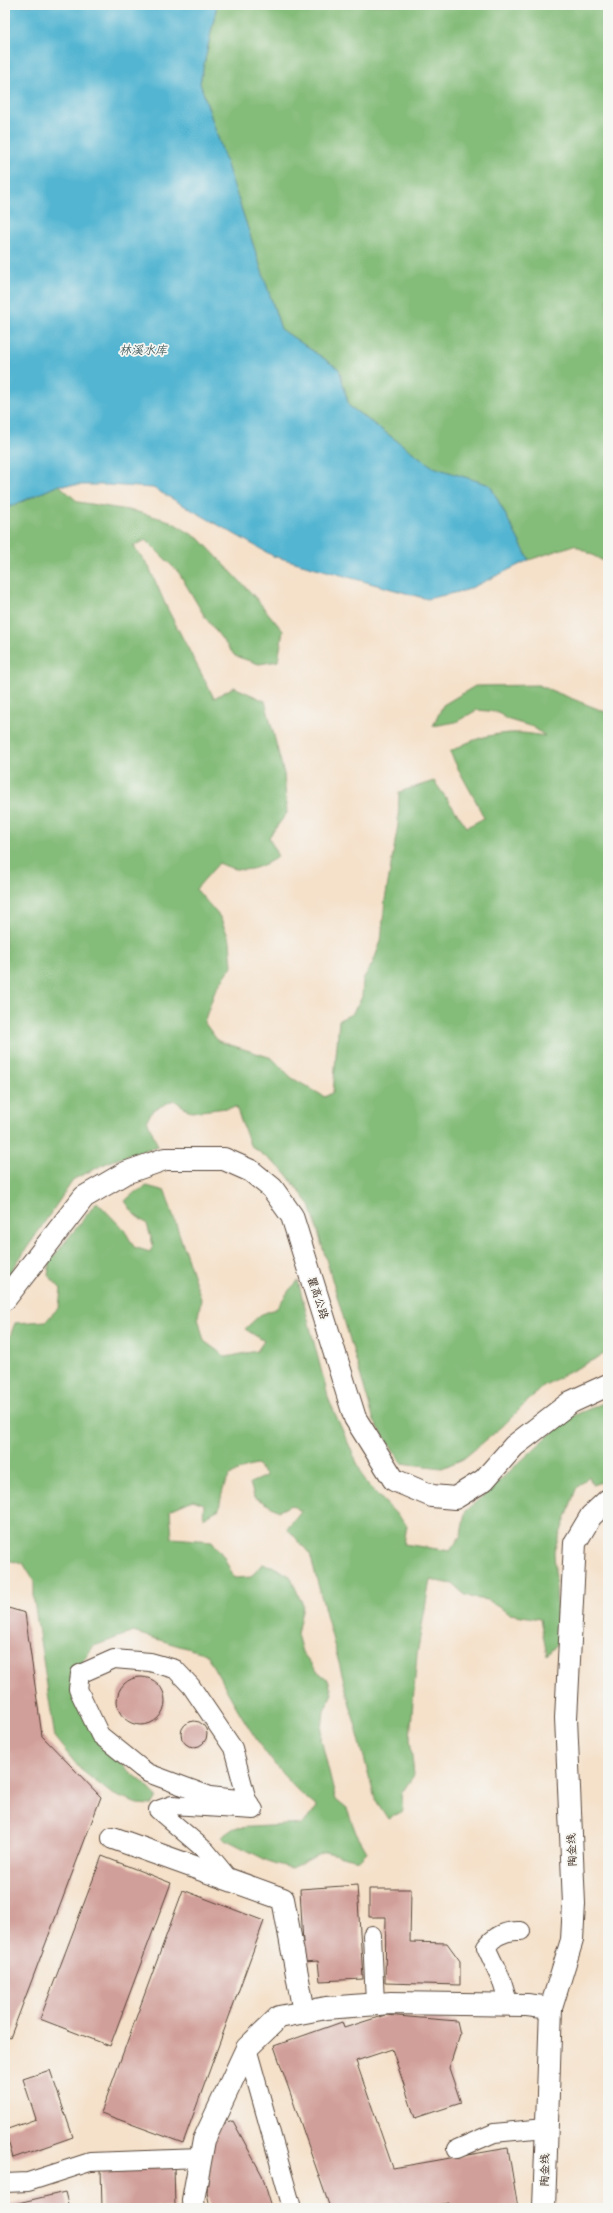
<svg xmlns="http://www.w3.org/2000/svg" width="613" height="2213" font-family="'Balsamiq Sans','LXGW WenKai TC',sans-serif">
  <rect width="100%" height="100%" fill="#f6f6f2"/>
  <filter id="ink" filterUnits="userSpaceOnUse"><feTurbulence type="fractalNoise" baseFrequency=".025" numOctaves="2"/><feDisplacementMap in="SourceGraphic" scale="8" xChannelSelector="R" yChannelSelector="G"/><feConvolveMatrix kernelMatrix="1 2 1 2 8 2 1 2 1" color-interpolation-filters="sRGB"/></filter>
  <filter id="wash" filterUnits="userSpaceOnUse"><feTurbulence type="fractalNoise" baseFrequency=".012" numOctaves="4" result="noise"/><feDisplacementMap in="SourceGraphic" scale="16" xChannelSelector="R" yChannelSelector="G"/><feGaussianBlur stdDeviation="0.9" result="paint"/><feColorMatrix in="noise" values="0 0 0 0 0 0 0 0 0 0 0 0 0 0 0 0 0 1.4 0 .05"/><feComposite in="paint" operator="in"/></filter>
  <g filter="url(#wash)">
    <rect width="100%" height="100%" fill="#f5e1ca"/>
    <path fill="#84bc79" stroke="#60734c" d="M217 5H608V567L605 562 574 545 529 560 490 485 433 467 349 406 339 369 281 329 200 83Z
      M59 485 78 502 134 511 170 521 201 540 254 596 283 631 278 661 259 664 235 656 205 617 179 573 146 540 133 546 148 565 167 608 214 698 234 687 265 701 284 774 287 813 269 837 278 857C255 870 244 875 219 863L196 889 220 917 230 941 232 966 215 991 204 1022 218 1041 272 1058 292 1078 325 1097 333 1092 339 1020 352 1014 362 997 363 979 373 963 381 941 385 900 398 825 399 792 434 781 467 827 484 818C474 795 460 775 450 752 470 739 495 732 520 733 528 733 537 735 545 736L533 727 506 719 498 712 477 710 456 722 433 726 443 705 475 686 538 685 608 713V1352L543 1386 503 1426 463 1459 442 1468 402 1463 374 1421 310 1205 283 1170 250 1145 236 1107 191 1112 174 1100 153 1110 147 1120 158 1146 111 1161 74 1179 5 1280V509Z
      M147 1186 165 1191 201 1299 198 1317 204 1341 226 1357 257 1351 264 1341 245 1329 260 1315 277 1308 290 1289 298 1281 329 1400 366 1483 407 1525 404 1544 450 1551 461 1535 465 1512 568 1418 608 1401V1480L592 1485 589 1476 576 1489 554 1551 559 1642 547 1655 540 1619 510 1614 487 1600 473 1598 464 1594 453 1584 430 1580 417 1654 410 1738 414 1775 401 1794 403 1811 388 1819 375 1799 310 1554 287 1528 301 1511 291 1505 279 1511 254 1497 250 1483 266 1476 257 1465C226 1471 224 1481 219 1509L203 1518 204 1504 193 1500 170 1510 172 1538 212 1541 224 1557 234 1578 251 1577 262 1564 272 1566 290 1576 303 1605 297 1634 302 1652 316 1670 328 1680 332 1693 324 1711 321 1739 336 1800 347 1809 356 1833 367 1852 359 1860 325 1852 291 1868 270 1862 221 1837 234 1828 303 1824 317 1807C267 1769 237 1707 206 1654L133 1632 94 1646 83 1660 84 1699 91 1725 105 1751 145 1784 157 1797 152 1805 137 1804 112 1794 80 1769 55 1738 34 1601V1581L23 1563 5 1560V1337L10 1336 15 1323 46 1321 59 1307 61 1289 48 1275 50 1261 97 1202 125 1231 134 1247 150 1252 153 1245 147 1224 135 1215 125 1201 134 1193Z"/>
    <path fill="#53b5d2" stroke="#477078" d="M5 5H217L200 83 281 329 339 369 349 406 433 467 490 485 529 560 467 590 427 599 273 556 153 488 108 485H59L5 509Z"/>
    <g id="blocks">
      <path fill="#d19f99" d="M5 1607 25 1613 42 1736 101 1797 10 2038 5 2035Z
        M117 1701a24 24 0 1 1 48 0a24 24 0 1 1-48 0Z
        M181 1734a13 13 0 1 1 26 0a13 13 0 1 1-26 0Z
        M102 1856 171 1883 110 2046 40 2019Z
        M357 1885 363 1979 320 1981 318 1961 304 1962 300 1889Z
        M369 1889H411L410 1942 447 1943 460 1961V1985L385 1983 386 1917H369Z
        M183 1890 264 1921 183 2143 101 2113Z
        M385 2015 457 2021 460 2034 449 2068 461 2103 415 2118 392 2049 356 2061 393 2168 508 2148 518 2208H449V2203L417 2208H330L274 2046 342 2022 344 2028Z
        M50 2070 73 2137 13 2158 5 2130 36 2119 23 2079Z
        M233 2121 262 2175 272 2208H210L207 2192 214 2126Z
        M174 2165 175 2208H102L101 2168Z
        M65 2192 69 2208H5V2206Z"/>
    </g>
  </g>
  <g filter="url(#ink)">
    <use href="#blocks" fill-opacity="0" stroke="#574538" stroke-width="1"/>
    <g fill="none" stroke-linecap="round" stroke-linejoin="round">
      <defs>
        <path id="lane" d="M229 1879 206 1851 158 1810 172 1805 254 1810 247 1800 233 1748 191 1686 175 1669 150 1662 114 1659 80 1674 78 1689 100 1735 141 1768 148 1773 210 1796 247 1800
          M372 1935 375 2004
          M509 2005 501 1979 486 1947C495 1935 506 1930 521 1931
          M247 2048 292 2208
          M457 2149 494 2133 545 2128
          M5 2183 28 2182 90 2162 201 2158"/>
        <path id="street" d="M5 1299 84 1197 125 1173 165 1159H224L251 1171 272 1188 292 1216 355 1418 394 1480 432 1496 455 1498 484 1480 514 1446 571 1402 608 1385
          M113 1838 283 1899 304 2012
          M194 2208 193 2200 204 2140 247 2048 279 2017 326 2008 391 2003 527 2005 551 2008"/>
        <path id="secondary" d="M544 2208 551 2008 572 1940 574 1904 566 1718 575 1543 591 1516 608 1500"/>
      </defs>
      <use href="#lane" stroke="#574538" stroke-width="20"/>
      <use href="#street" stroke="#574538" stroke-width="24"/>
      <use href="#secondary" stroke="#574538" stroke-width="24"/>
      <use href="#lane" stroke="#fff" stroke-width="18"/>
      <use href="#street" stroke="#fff" stroke-width="22"/>
      <use href="#secondary" stroke="#fff" stroke-width="22"/>
    </g>
  </g>
  <g text-anchor="middle" dominant-baseline="central" stroke-width="3.5" stroke-linejoin="round" paint-order="stroke">
    <g font-size="11" fill="#3b2a1e" stroke="#f6f6f2">
      <text transform="translate(318 1298) rotate(72)">瞿高公路</text>
      <text transform="translate(572 1850) rotate(-93)">陶金线</text>
      <text transform="translate(545 2170) rotate(-89)">陶金线</text>
    </g>
    <g font-size="12" font-style="italic" fill="#435b5d" stroke="#f6f6f2">
      <text x="143" y="350">林溪水库</text>
    </g>
  </g>
  <rect width="613" height="2213" fill="none" stroke="#f6f6f2" stroke-width="20"/>
</svg>
